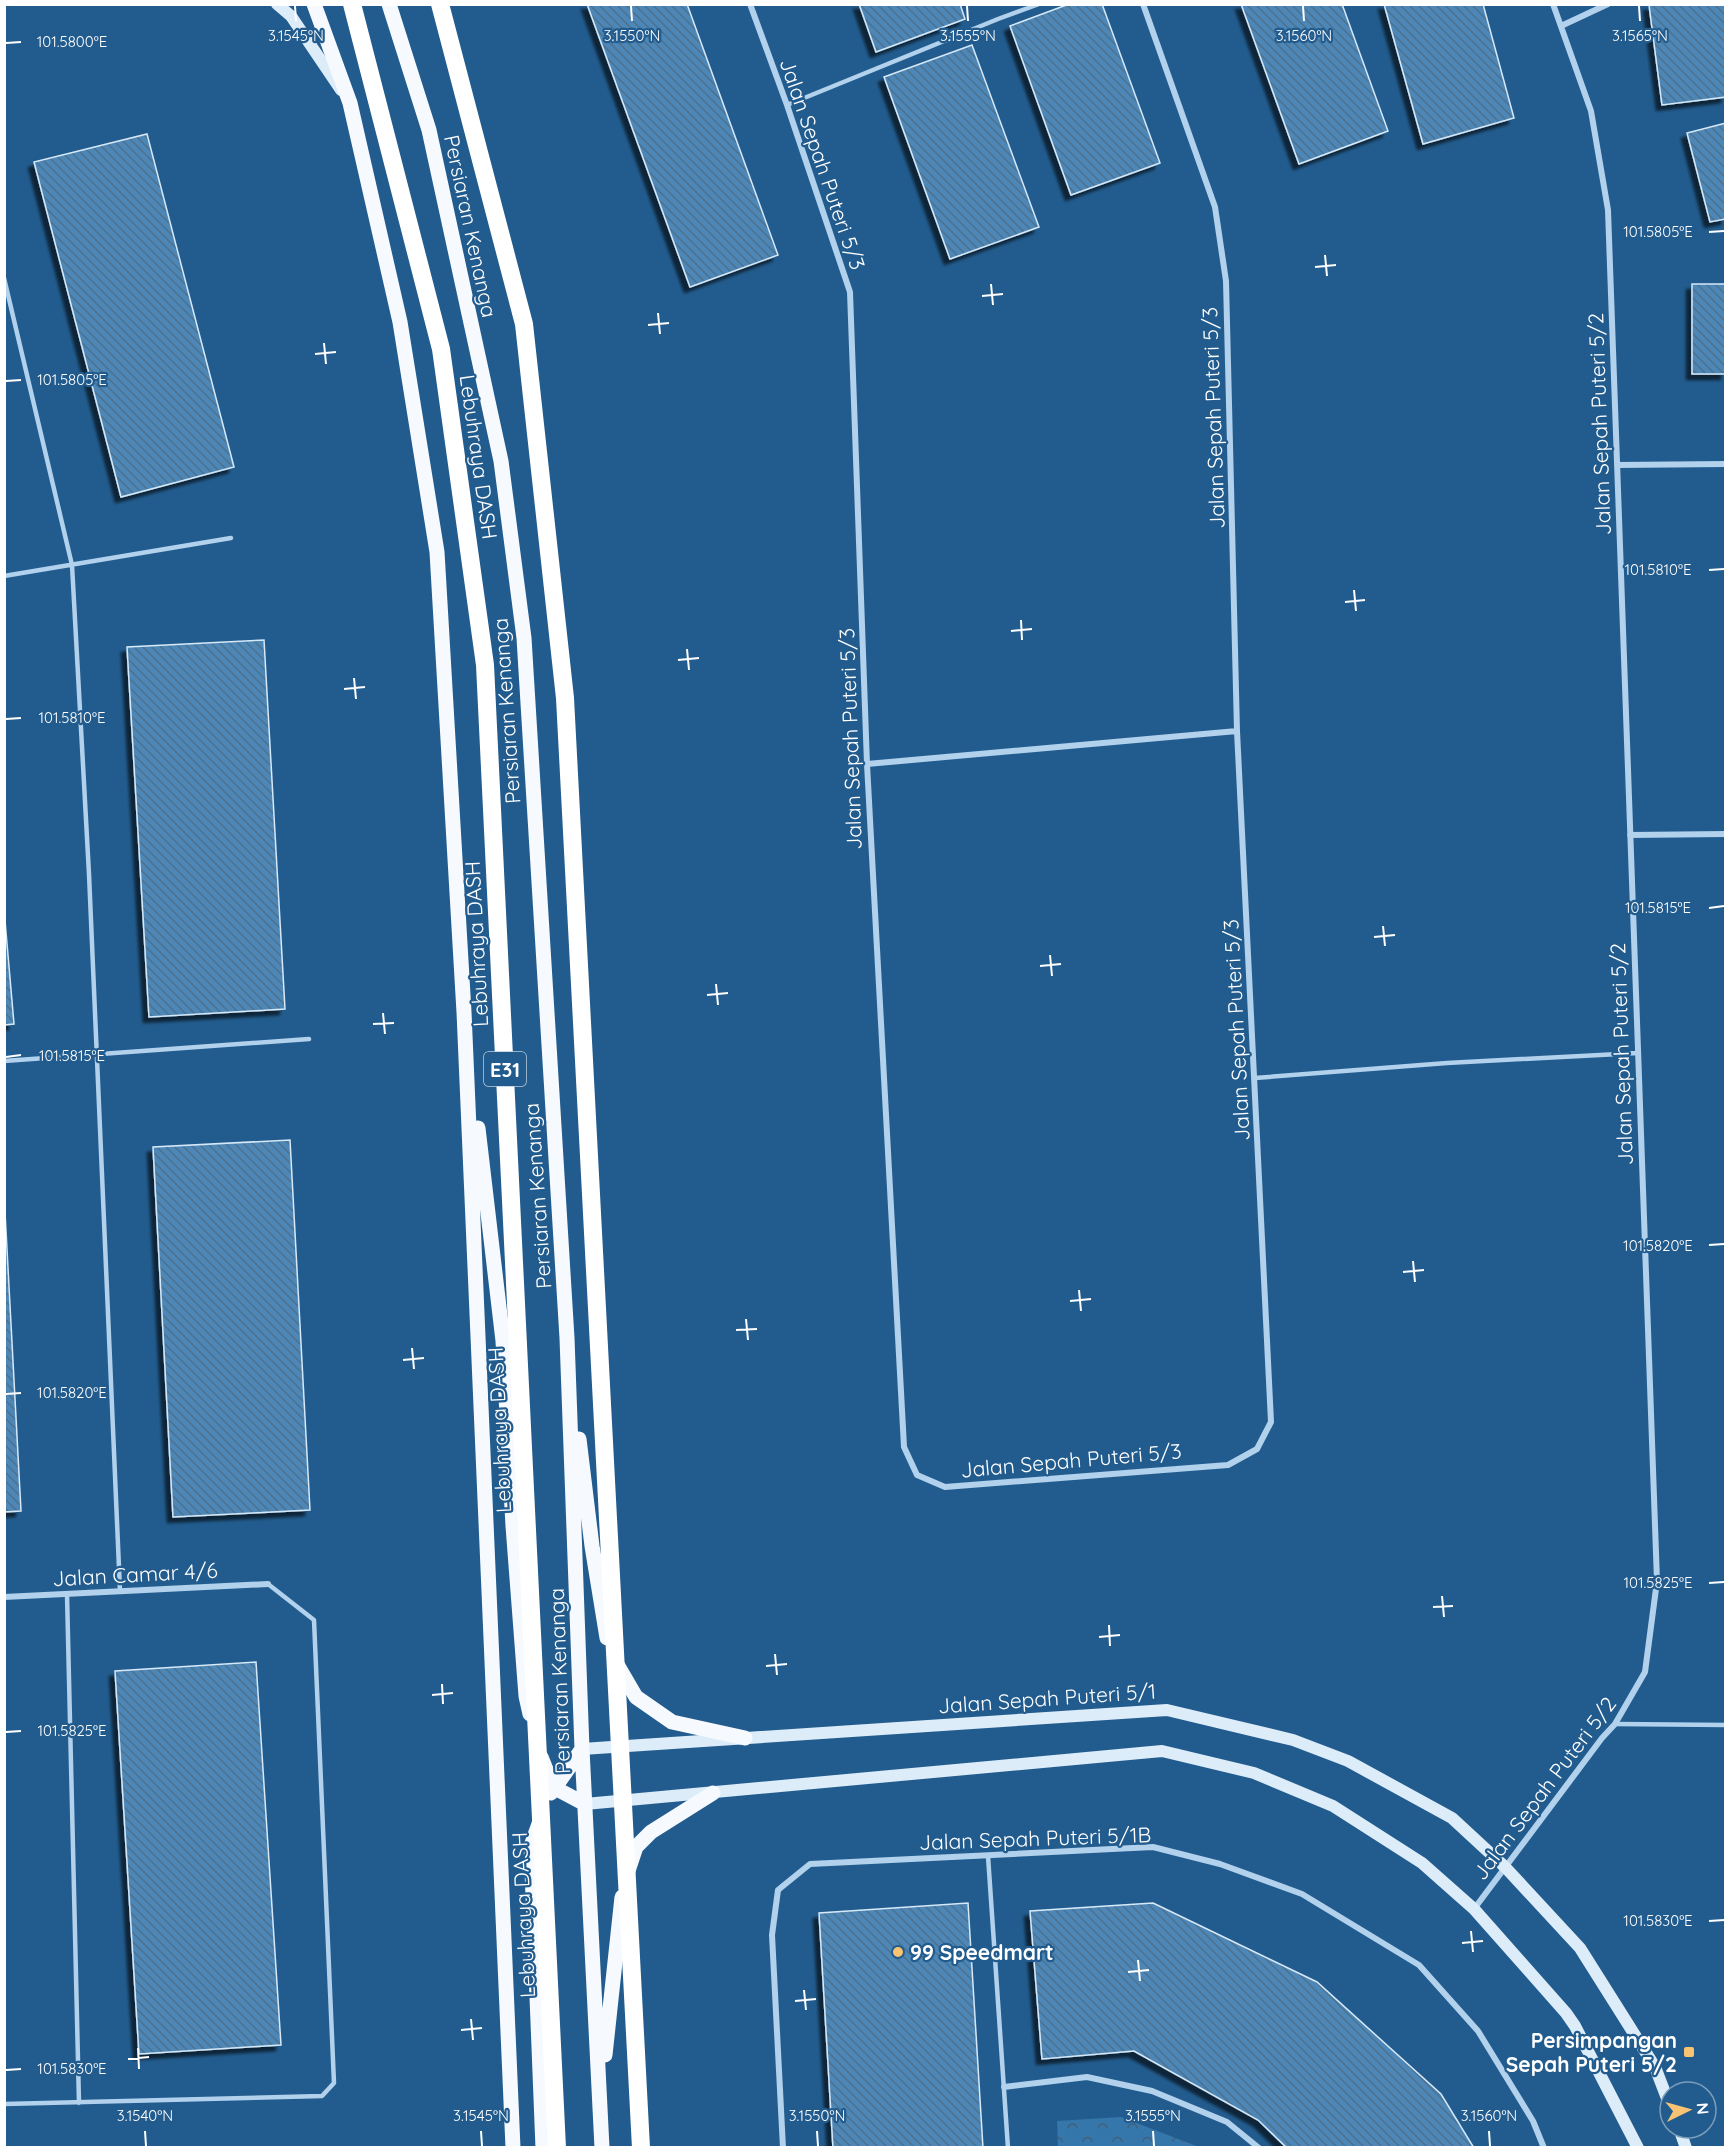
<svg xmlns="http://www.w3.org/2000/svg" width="1730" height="2152" font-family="Quicksand,sans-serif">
  <defs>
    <pattern id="forest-crowns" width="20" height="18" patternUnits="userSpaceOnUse" patternTransform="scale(1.5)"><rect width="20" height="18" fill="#3576ab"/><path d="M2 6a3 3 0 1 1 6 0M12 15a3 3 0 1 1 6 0" fill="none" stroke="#425f77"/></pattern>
    <pattern id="building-back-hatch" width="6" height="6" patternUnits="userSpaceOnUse" patternTransform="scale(1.5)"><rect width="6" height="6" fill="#4e87b7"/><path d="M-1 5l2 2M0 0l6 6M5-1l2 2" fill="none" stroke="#4d6f8c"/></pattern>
    <filter id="shadow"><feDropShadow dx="-5.5" dy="5.5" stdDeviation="1.5" flood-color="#0009"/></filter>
  </defs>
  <rect width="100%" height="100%" fill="#225c8e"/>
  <path fill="url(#forest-crowns)" d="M1121 2117 1199 2147H1058L1057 2121Z"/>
  <path fill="url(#building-back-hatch)" stroke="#d6e9f9" stroke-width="1.5" filter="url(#shadow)" d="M587 4H687L778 255 690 287Z
    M859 4H960L965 19 876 52Z
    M1069 4H1102L1160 163 1071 195 1010 26Z
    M1241 4H1342L1388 131 1299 164Z
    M1384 4H1483L1514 118 1423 144Z
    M1726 4V97L1662 105 1649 5Z
    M972 45 1039 227 950 259 884 77Z
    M1726 123V219L1710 222 1687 133Z
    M147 134 234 467 121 497 34 162Z
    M1692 284H1726V374H1692Z
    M264 640 285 1009 149 1017 127 647Z
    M4 909 14 1024 4 1025Z
    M290 1140 310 1510 173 1517 153 1147Z
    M4 1193 21 1511 4 1512Z
    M256 1662 281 2045 139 2054 115 1671Z
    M968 1903 983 2148H833L819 1913Z
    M1153 1903 1317 1982 1441 2094 1474 2148H1287L1258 2120 1134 2051 1042 2059 1030 1911Z"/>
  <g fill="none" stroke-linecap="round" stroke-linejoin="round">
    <path stroke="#b1d1ec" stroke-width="4.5" d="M787 105 998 19 1039 4
      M4 278 72 565 89 874 120 1591
      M4 576 231 538
      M4 1061 309 1039
      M1255 1078 1447 1063 1638 1053
      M67 1594 79 2103
      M1615 1724 1726 1725
      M988 1856 1008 2148
      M4 2104 322 2096 334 2083 314 1620 268 1584"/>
    <path stroke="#b1d1ec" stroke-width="6" d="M750 4 787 105 850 292 867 764 904 1447 917 1475 945 1487 1228 1465 1257 1449 1271 1422 1237 731 1226 281 1215 207 1143 4
      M1561 26 1608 4
      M1617 465 1726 464
      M867 764 1237 731
      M1630 835 1726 834
      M4 1597 268 1584
      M1474 1909 1602 1738 1615 1724 1645 1672 1657 1581 1608 210 1591 111 1553 4
      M1004 2087 1087 2077 1152 2091 1227 2122 1259 2148
      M783 2148 772 1935 778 1890 810 1864 1153 1847 1220 1864 1302 1894 1419 1965 1478 2031 1533 2121 1544 2148"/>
    <path stroke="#dcecf9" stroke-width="12" d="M277 4 291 16 341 90
      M582 1749 1167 1710 1293 1740 1348 1761 1452 1818 1505 1867 1580 1948 1655 2067 1670 2106
      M585 1804 1162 1751 1254 1773 1333 1806 1422 1863 1474 1909 1566 2013 1575 2026 1638 2148
      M1679 2128 1686 2148"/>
    <path stroke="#f6faff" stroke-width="15" d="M314 4 350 103 400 322 437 552 464 1012 513 2148
      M389 4 429 130 501 461 524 638 567 1338 582 1749 602 2148
      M478 1128 503 1341 513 1526 526 1696 530 1714
      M579 1439 592 1546 607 1638
      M615 1661 636 1697 672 1722 745 1738
      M541 1757 553 1787 585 1804
      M551 1793 582 1749
      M540 1821 531 1846 543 2148
      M628 1871 636 1847 651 1832 713 1793
      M605 2055 622 1897"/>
    <path stroke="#fff" stroke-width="18" d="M352 4 441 349 485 665 557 2148
      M440 4 524 324 565 698 641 2148"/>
  </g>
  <path fill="none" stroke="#fff" stroke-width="2" d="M295 6 296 21M631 6 632 21M967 6 968 21M1303 6 1304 21M1639 6 1640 21M6 43 21 42M1709 232 1724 231M1325 255 1327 276M1315 267 1336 265M991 284 993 305M982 296 1003 294M658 313 660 334M648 325 669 323M324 343 326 364M315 354 336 352M6 381 21 380M1709 570 1724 569M1354 590 1356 611M1345 602 1365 600M1021 620 1022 640M1011 631 1032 629M687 649 689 670M678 660 699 658M354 678 356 699M344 689 365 687M6 719 21 718M1709 908 1724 906M1383 926 1385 946M1374 937 1395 935M1050 955 1052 976M1040 966 1061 964M716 984 718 1005M707 995 728 993M383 1013 385 1034M373 1024 394 1023M6 1057 21 1055M1709 1245 1724 1244M1413 1261 1415 1282M1403 1272 1424 1270M1079 1290 1081 1311M1070 1301 1091 1299M746 1319 748 1340M736 1330 757 1329M412 1348 414 1369M403 1360 424 1358M6 1394 21 1393M1709 1583 1724 1582M1442 1596 1444 1617M1433 1607 1453 1606M1109 1625 1110 1646M1099 1637 1120 1635M775 1654 777 1675M766 1666 787 1664M442 1684 443 1704M432 1695 453 1693M6 1732 21 1731M1709 1921 1724 1920M1471 1931 1473 1952M1462 1943 1483 1941M1138 1960 1140 1981M1128 1972 1149 1970M804 1990 806 2010M795 2001 816 1999M471 2019 473 2040M461 2030 482 2028M138 2048 139 2069M128 2059 149 2057M6 2070 21 2069M145 2131 146 2146M481 2131 482 2146M817 2131 818 2146M1153 2131 1154 2146M1489 2131 1490 2146"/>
  <g fill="#f8c473" stroke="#225c8e" stroke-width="2">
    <circle cx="898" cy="1952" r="6"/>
    <rect x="1683" y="2046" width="12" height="12" rx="3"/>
  </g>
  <g text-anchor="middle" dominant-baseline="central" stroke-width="4.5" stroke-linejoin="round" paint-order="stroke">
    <rect fill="#225c8e" stroke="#bdcedd" stroke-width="1.5" x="484" y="1052" width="42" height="34" rx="4.5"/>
    <g font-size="20" font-weight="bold" fill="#fff">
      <text x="505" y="1069">E31</text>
    </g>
    <g font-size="21" fill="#fff" stroke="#225c8e">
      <text transform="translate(823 164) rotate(71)">Jalan Sepah Puteri 5/3</text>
      <text transform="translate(471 226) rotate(78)">Persiaran Kenanga</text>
      <text transform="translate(1213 418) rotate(-92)">Jalan Sepah Puteri 5/3</text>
      <text transform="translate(1599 424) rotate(-92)">Jalan Sepah Puteri 5/2</text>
      <text transform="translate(479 457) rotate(82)">Lebuhraya DASH</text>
      <text transform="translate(506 711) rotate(-94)">Persiaran Kenanga</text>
      <text transform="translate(850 739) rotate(-92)">Jalan Sepah Puteri 5/3</text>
      <text transform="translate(476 944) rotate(-93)">Lebuhraya DASH</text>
      <text transform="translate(1236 1030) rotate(-93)">Jalan Sepah Puteri 5/3</text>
      <text transform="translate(1621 1054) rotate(-92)">Jalan Sepah Puteri 5/2</text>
      <text transform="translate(537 1196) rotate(-94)">Persiaran Kenanga</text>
      <text transform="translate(499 1430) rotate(-93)">Lebuhraya DASH</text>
      <text transform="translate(1071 1460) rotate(-5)">Jalan Sepah Puteri 5/3</text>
      <text transform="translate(135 1574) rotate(-3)">Jalan Camar 4/6</text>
      <text transform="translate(559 1681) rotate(-92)">Persiaran Kenanga</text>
      <text transform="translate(1047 1698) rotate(-4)">Jalan Sepah Puteri 5/1</text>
      <text transform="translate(1544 1788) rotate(-53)">Jalan Sepah Puteri 5/2</text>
      <text transform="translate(1035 1838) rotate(-2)">Jalan Sepah Puteri 5/1B</text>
      <text transform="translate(523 1915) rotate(-93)">Lebuhraya DASH</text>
    </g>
    <g font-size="21" font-weight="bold" fill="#fff" stroke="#225c8e" text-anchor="start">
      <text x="910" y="1952">99 Speedmart</text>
      <text x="1677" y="2040" text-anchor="end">Persimpangan<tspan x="1677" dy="24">Sepah Puteri 5/2</tspan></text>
    </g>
  </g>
  <g font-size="15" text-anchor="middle" fill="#fff" stroke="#225c8e" stroke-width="4.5" stroke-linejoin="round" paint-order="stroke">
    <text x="296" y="41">3.1545°N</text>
    <text x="1640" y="41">3.1565°N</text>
    <text x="632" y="41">3.1550°N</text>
    <text x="968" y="41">3.1555°N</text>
    <text x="1304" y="41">3.1560°N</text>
    <text x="72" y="47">101.5800°E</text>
    <text x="1658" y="237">101.5805°E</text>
    <text x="72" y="385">101.5805°E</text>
    <text x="1658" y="575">101.5810°E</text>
    <text x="72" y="723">101.5810°E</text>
    <text x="1658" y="913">101.5815°E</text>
    <text x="72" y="1061">101.5815°E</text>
    <text x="1658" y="1251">101.5820°E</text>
    <text x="72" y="1398">101.5820°E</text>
    <text x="1658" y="1588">101.5825°E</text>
    <text x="72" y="1736">101.5825°E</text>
    <text x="1658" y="1926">101.5830°E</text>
    <text x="72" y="2074">101.5830°E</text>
    <text x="145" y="2121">3.1540°N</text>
    <text x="481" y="2121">3.1545°N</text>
    <text x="817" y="2121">3.1550°N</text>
    <text x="1153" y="2121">3.1555°N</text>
    <text x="1489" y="2121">3.1560°N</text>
  </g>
  <rect width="1730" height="2152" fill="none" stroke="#ffffff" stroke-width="12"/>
  <g transform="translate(1688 2110) rotate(85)"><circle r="28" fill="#225c8e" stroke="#7a9dbb" stroke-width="1.5"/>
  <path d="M0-4.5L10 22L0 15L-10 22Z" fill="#f8c473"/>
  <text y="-9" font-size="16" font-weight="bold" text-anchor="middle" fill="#ffffff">N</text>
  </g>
</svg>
